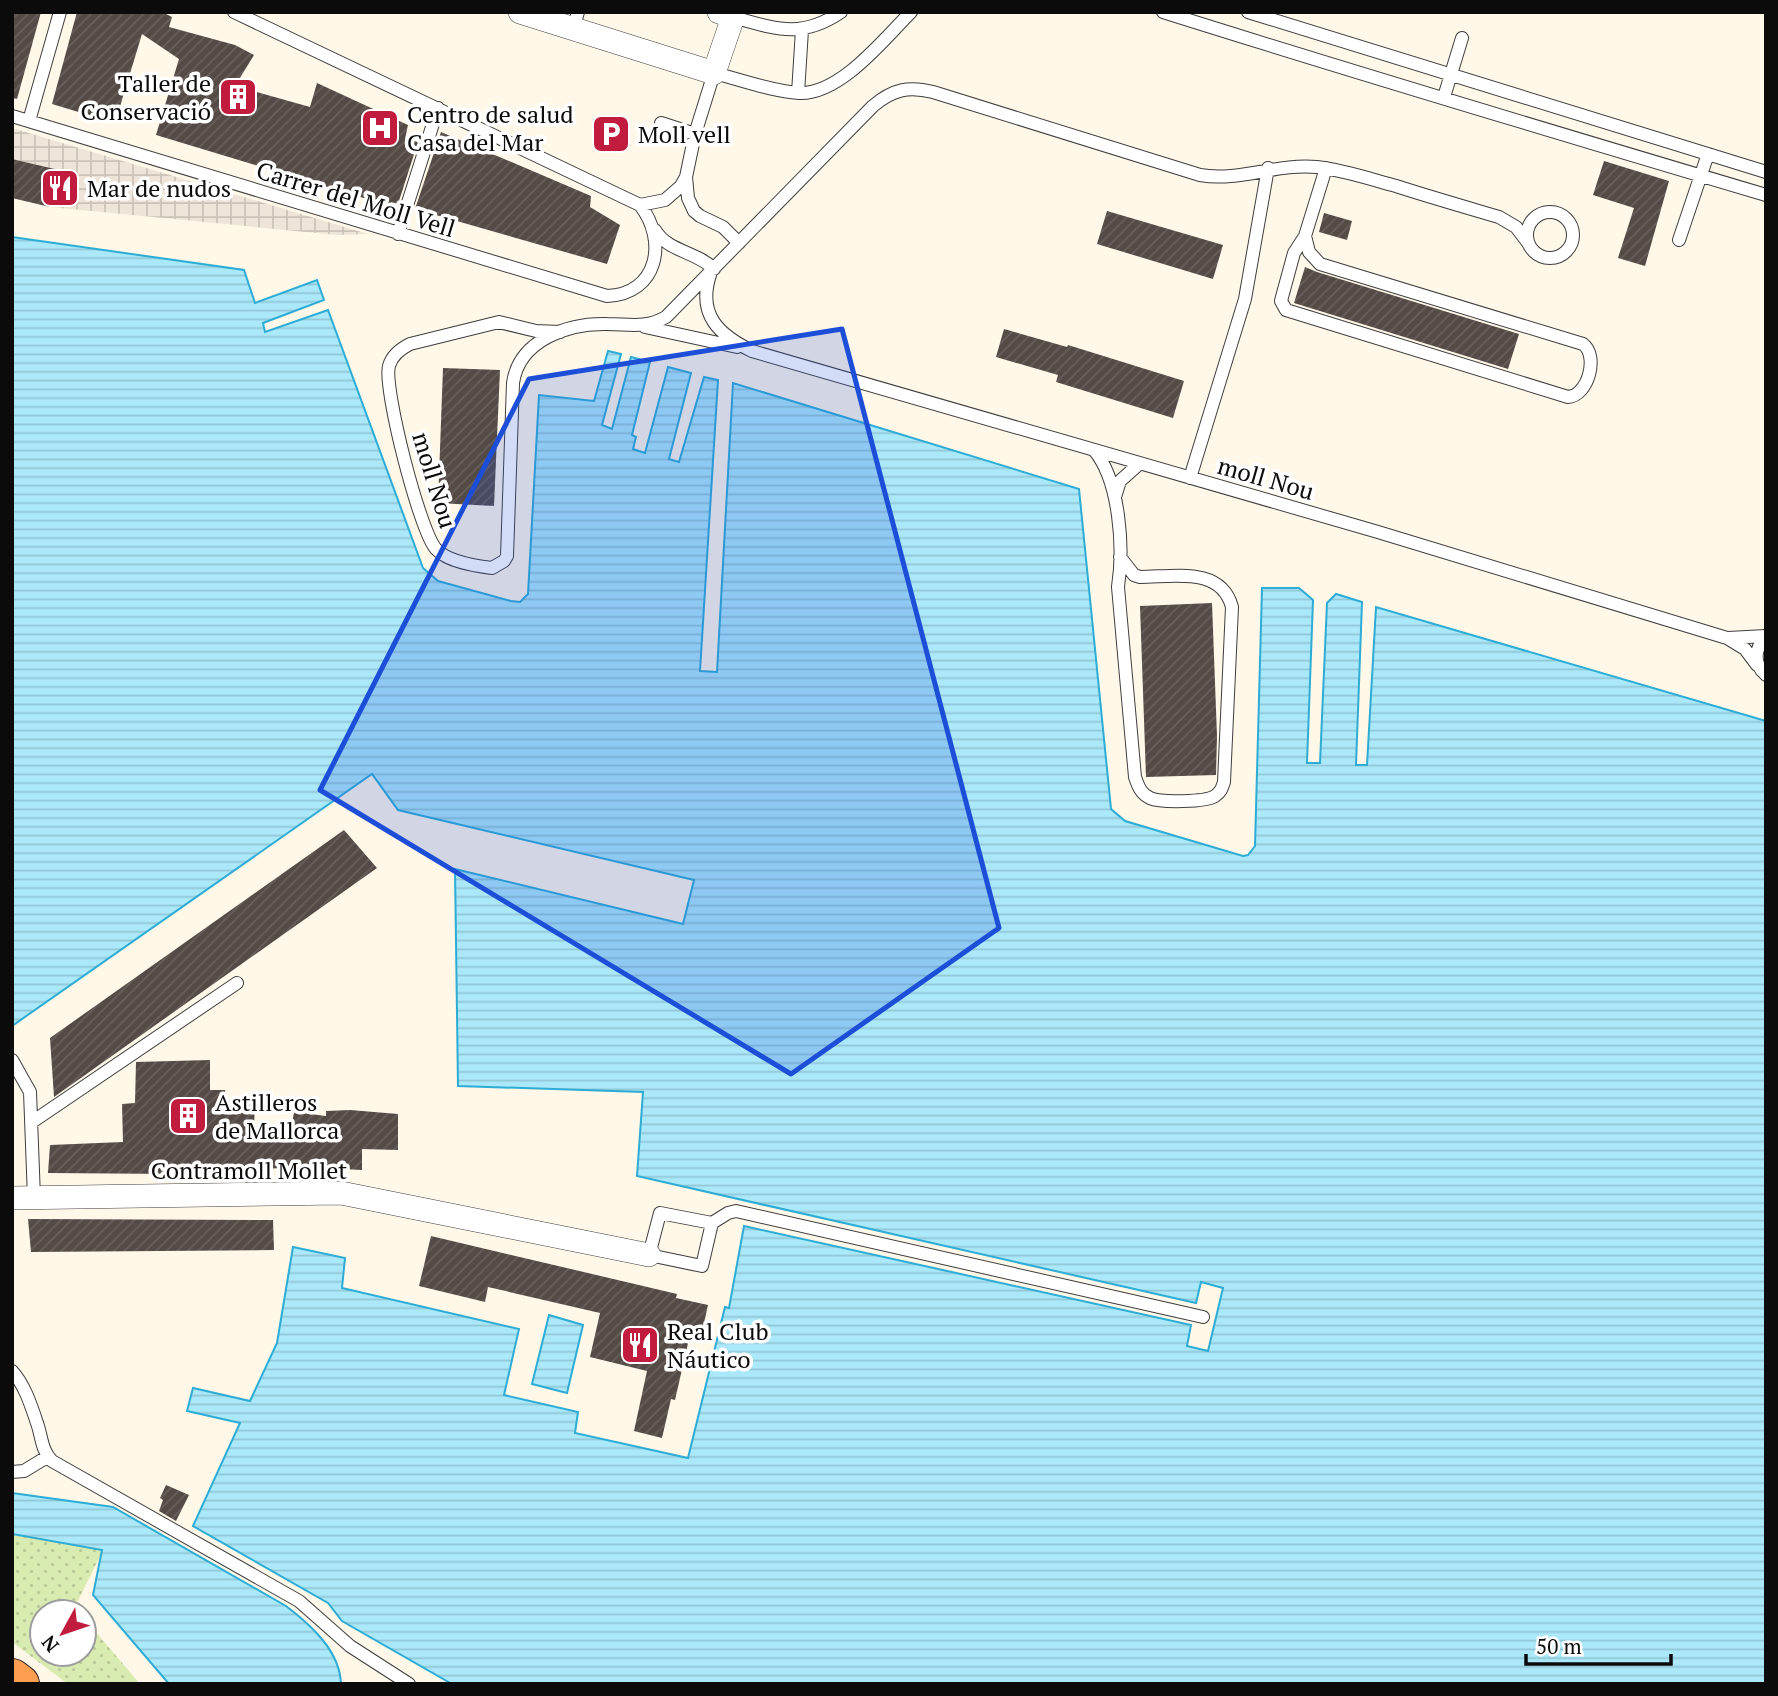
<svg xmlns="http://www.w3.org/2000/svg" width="1778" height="1696" font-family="'PT Serif',serif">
  <defs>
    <pattern id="park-dots" width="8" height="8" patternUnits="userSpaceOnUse" patternTransform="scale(1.75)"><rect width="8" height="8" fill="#d8ebb0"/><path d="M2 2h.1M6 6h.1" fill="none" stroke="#b8c896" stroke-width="1.8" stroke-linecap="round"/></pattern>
    <pattern id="plaza-grid" width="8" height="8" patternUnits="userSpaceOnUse" patternTransform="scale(1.75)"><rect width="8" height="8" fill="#eee5d8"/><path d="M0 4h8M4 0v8" fill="none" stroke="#cbc3b8"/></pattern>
    <pattern id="water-rules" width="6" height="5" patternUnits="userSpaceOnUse" patternTransform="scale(1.75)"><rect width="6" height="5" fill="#aae8fa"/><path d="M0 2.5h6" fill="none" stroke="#91c6d5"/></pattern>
    <pattern id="building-hatch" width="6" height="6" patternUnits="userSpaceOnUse" patternTransform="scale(1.75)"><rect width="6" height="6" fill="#544a46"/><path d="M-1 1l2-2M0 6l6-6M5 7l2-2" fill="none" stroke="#68605c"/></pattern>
  </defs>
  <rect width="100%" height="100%" fill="#fff7e8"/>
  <path fill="url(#park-dots)" d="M12 1534 103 1550 75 1607 79 1612H42V1654H84V1618L140 1684H68L12 1642Z"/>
  <path fill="url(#plaza-grid)" d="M12 128 368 234 337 235 50 207 59 170 12 159Z"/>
  <path fill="url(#water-rules)" stroke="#2dacd5" stroke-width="2" d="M12 237 244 270 255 303 317 280 324 300 263 323 265 332 328 310 423 568 438 581 511 601 520 602 528 594 539 395 594 401 608 351 621 354 602 425 612 429 631 357 650 362 632 435 636 437 633 449 645 453 668 367 691 373 669 459 679 462 704 377 718 380 700 671 717 672 733 383 1079 489 1111 809 1125 821 1243 856 1248 855 1255 846 1262 588H1299L1313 600 1307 763H1320L1327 603 1336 594 1362 602 1356 765H1367L1376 607 1766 721V1684H452L342 1621 328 1603 193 1526 240 1423 187 1411 193 1388 250 1401 277 1343 293 1247 345 1258 342 1288 519 1329 504 1395 578 1412 575 1433 688 1458 725 1307 729 1308 744 1226 1191 1325 1187 1346 1208 1351 1223 1288 1201 1282 1196 1303 637 1176 643 1092 458 1086 455 869 683 924 694 880 398 810 372 774 12 1026Z
    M549 1315 583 1325 567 1393 532 1384Z
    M12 1493 113 1507 286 1606C311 1625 340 1651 341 1684H169L93 1595 102 1550 12 1534Z"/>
  <path fill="url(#building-hatch)" d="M12 12H41L17 99 12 98Z
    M77 12H162L172 17 169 27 235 45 254 55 235 86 310 107 317 83 408 125 405 139 418 142 398 204 391 202 390 206 156 135 179 59 142 34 115 123 52 104Z
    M441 132 591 196 590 207 620 225 607 264 415 209Z
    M12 159 59 170 50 207 12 198Z
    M1604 161 1669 181 1645 266 1618 258 1634 208 1593 195Z
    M1107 211 1223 245 1213 279 1097 244Z
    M1324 213 1352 221 1347 240 1319 232Z
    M1305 267 1317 272 1519 334 1508 369 1294 303Z
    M1004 329 1067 347 1068 345 1184 381 1173 418 1056 382 1058 375 996 357Z
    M443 368 500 370 494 506 438 503Z
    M1212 603 1217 736 1216 775 1146 777 1140 606Z
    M344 830 377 868 54 1097 50 1038Z
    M210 1060V1090H225L226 1100 255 1101 254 1129 291 1130 294 1112 326 1116V1111L350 1110 398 1114V1150L362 1149V1170L300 1167 173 1174 48 1173 50 1145 123 1142 122 1104 135 1103 136 1062Z
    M28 1219 273 1220 274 1250 31 1252Z
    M431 1236 677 1294 676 1298 708 1305 702 1332 691 1330 675 1400 671 1399 662 1438 634 1431 647 1371 590 1357 600 1313 488 1287 485 1302 419 1286Z
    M166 1485 189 1495 176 1521 159 1511 163 1500 160 1498Z"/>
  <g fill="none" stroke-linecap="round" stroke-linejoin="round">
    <defs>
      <path id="service" d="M1163 12C1363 75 1564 135 1766 195
        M1248 12 1766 172
        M733 17C776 29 801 39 841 12
        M573 29 578 12
        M798 93 802 30
        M1444 97 1462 38
        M12 116 607 296C658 294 668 241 640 205L234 12
        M29 121 60 12
        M661 123 695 134
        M686 177 688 198 694 211 700 216 723 227 739 243
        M640 205 665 200 681 186 686 177 695 134 714 73C742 80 771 91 799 93 840 95 884 39 911 12
        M1527 235a23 23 0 1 1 46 0a23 23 0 1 1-46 0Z
        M655 230C668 252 696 251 714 269
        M398 234 438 108
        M1305 236 1309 252 1320 264 1583 344C1599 356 1588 396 1568 397L1286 310 1281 301 1282 297 1294 253 1305 236 1326 168
        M1679 240 1708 154
        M710 275C697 315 719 335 752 351L1378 532 1727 638 1745 649 1757 665
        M645 327 737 347
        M560 332 536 331 499 322 410 344C400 349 392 355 389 366 383 388 420 532 436 549 448 562 475 566 492 568L504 561 507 556 513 383C519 340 568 323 607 324 629 324 645 329 666 317L873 106C893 89 909 86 933 92L1200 175C1239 182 1277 163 1317 167 1344 170 1370 179 1396 186 1430 197 1465 207 1499 217L1516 227 1529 244
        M1094 450C1120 481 1124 548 1118 587L1135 777C1138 786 1141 794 1150 798 1161 803 1206 802 1215 796 1221 792 1222 788 1224 782L1232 607C1221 566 1173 577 1140 577L1134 575 1120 557
        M1190 478 1245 299 1268 168
        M1115 497 1120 481 1139 464
        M1766 637C1754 649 1753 664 1766 675
        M1728 638 1766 636
        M12 1060 30 1092 34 1198
        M32 1122 237 983
        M660 1213 712 1223 702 1266 649 1255Z
        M712 1223 728 1213 736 1211 1203 1317
        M12 1371C25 1385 32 1408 38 1426 42 1439 42 1451 52 1461L299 1601 350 1646 409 1684
        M12 1472 24 1471 47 1457"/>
      <path id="minor" d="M520 12 714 73 733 17 719 12
        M12 1198 341 1193 649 1255"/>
      <path id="trunk" d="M12 1678 20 1684"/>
    </defs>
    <use href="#service" stroke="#3e3e3e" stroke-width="14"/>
    <use href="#minor" stroke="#3e3e3e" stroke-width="24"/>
    <use href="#trunk" stroke="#1c1c1c" stroke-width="40"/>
    <use href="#service" stroke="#fff" stroke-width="12"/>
    <use href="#minor" stroke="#fff" stroke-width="23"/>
    <use href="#trunk" stroke="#fe9e50" stroke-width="38"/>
  </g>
  <path fill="#1d4ed8" fill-opacity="0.2" stroke="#1d4ed8" stroke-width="5" stroke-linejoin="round" d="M842 329 999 928 791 1074 320 790 529 379Z"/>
  <defs>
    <symbol id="building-square" viewBox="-11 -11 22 22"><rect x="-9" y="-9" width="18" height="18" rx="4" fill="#c11c3e" stroke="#fff"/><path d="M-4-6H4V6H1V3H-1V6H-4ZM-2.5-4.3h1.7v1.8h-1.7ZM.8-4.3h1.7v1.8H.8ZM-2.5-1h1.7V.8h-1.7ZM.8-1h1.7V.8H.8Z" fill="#fff"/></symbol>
    <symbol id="hospital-square" viewBox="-11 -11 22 22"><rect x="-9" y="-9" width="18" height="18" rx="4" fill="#c11c3e" stroke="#fff"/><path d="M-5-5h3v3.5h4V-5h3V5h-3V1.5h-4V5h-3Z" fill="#fff"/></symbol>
    <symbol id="parking-square" viewBox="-11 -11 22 22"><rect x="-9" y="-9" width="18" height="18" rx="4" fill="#c11c3e" stroke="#fff"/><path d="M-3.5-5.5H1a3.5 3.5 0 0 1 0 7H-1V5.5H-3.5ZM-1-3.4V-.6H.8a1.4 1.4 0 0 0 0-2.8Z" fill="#fff"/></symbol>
    <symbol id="restaurant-square" viewBox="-11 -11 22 22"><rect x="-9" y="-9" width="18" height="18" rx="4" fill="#c11c3e" stroke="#fff"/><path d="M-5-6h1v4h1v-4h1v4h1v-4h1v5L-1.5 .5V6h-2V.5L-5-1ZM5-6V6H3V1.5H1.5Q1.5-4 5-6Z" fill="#fff"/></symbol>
  </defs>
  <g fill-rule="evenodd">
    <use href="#building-square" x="216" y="75" width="44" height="44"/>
    <use href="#hospital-square" x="358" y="106" width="44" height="44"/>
    <use href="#parking-square" x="589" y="112" width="44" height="44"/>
    <use href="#restaurant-square" x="38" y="166" width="44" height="44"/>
    <use href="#building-square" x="166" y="1094" width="44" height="44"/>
    <use href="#restaurant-square" x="618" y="1323" width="44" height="44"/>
  </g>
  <g text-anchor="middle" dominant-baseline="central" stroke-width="7" stroke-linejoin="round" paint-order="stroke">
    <g font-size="24" fill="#0b0b0b" stroke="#fff" text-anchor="start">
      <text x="211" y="83" text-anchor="end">Taller de<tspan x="211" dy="28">Conservació</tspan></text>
      <text x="407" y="114">Centro de salud<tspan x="407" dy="28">Casa del Mar</tspan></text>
      <text x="638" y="134">Moll vell</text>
      <text x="87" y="188">Mar de nudos</text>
      <text x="215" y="1102">Astilleros<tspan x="215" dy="28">de Mallorca</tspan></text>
      <text x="667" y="1331">Real Club<tspan x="667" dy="28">Náutico</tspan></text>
    </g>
    <g font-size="24" fill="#0b0b0b" stroke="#fff">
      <text transform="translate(356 199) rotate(17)">Carrer del Moll Vell</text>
      <text transform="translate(1266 478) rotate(16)">moll Nou</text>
      <text transform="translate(435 480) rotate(73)">moll Nou</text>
      <text x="249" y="1170">Contramoll Mollet</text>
    </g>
  </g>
  <rect width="1778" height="1696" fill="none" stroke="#0b0b0b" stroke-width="28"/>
  <g transform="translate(63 1633) rotate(230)"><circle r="33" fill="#ffffff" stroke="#9d9d9d" stroke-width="2"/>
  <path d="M0-5L12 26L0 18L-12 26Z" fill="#c11c3e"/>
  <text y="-10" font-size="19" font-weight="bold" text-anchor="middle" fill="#0b0b0b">N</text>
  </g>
  <path d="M1526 1654v10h145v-10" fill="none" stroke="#0b0b0b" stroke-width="3.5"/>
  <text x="1536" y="1654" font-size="21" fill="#0b0b0b" stroke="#ffffff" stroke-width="5" paint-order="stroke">50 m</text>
</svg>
